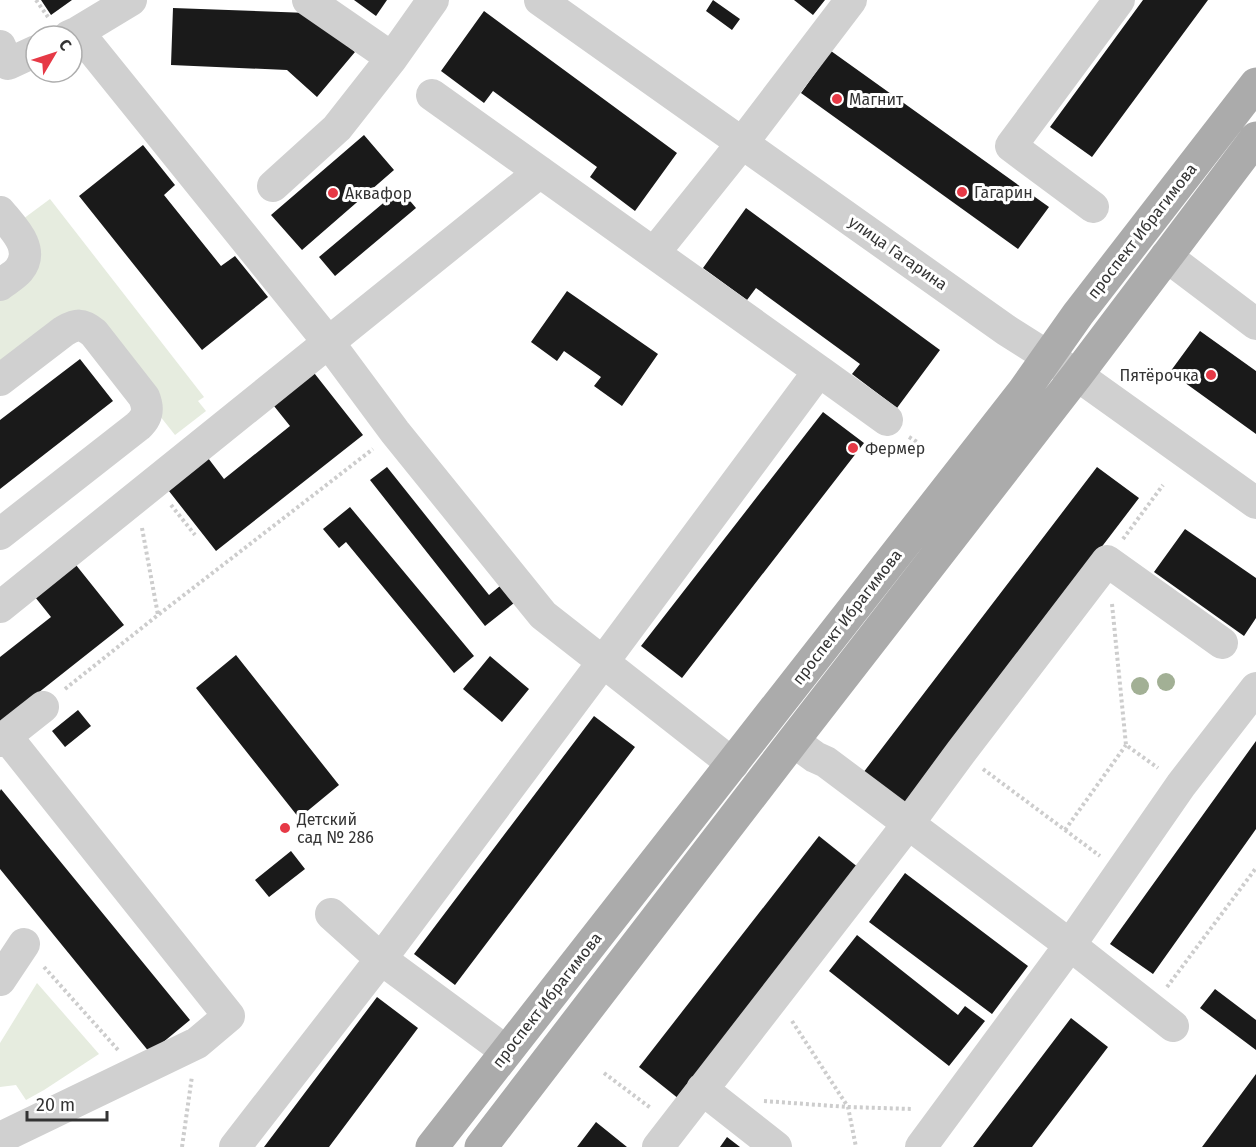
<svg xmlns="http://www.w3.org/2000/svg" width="1256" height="1147" font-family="'Fira Sans',sans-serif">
  <rect width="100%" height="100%" fill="#fff"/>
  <path fill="#e6ecdf" d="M50 199 204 397 198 401 206 411 175 435 156 411 104 322 0 366V298L23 219Z
    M37 983 99 1054 44 1090 26 1100 16 1085 0 1087V1043Z"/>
  <path fill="#1a1a1a" d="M41 0H72L51 15Z
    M354 0H387L376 16Z
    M713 0 740 19 732 30 706 11Z
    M794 0H825L813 15Z
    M1143 0H1208L1092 157 1050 127Z
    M173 8 308 13 355 52 317 97 287 70 171 65Z
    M484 11 677 153 635 211 590 177 597 167 493 91 484 103 441 71Z
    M831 51 1049 207 1018 249 801 93Z
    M364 135 394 170 302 250 271 215Z
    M143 145 175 185 164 195 221 266 235 256 268 297 202 350 79 196Z
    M400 189 416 208 335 276 319 257Z
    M746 208 940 350 897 408 852 374 860 364 756 288 747 300 703 268Z
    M567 291 658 354 622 406 594 386 601 377 564 351 557 361 531 342Z
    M1200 331 1256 371V434L1170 372Z
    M80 359 113 401 0 489V420Z
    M311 369 363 435 216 551 165 486 205 454 224 479 290 426 270 401Z
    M823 412 864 443 682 678 641 646Z
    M387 467 489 595 500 586 514 603 485 626 370 480Z
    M1097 467 1139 498 905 805 863 773Z
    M350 507 474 656 454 673 346 542 339 548 323 529Z
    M1185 529 1256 578V618L1244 636 1154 572Z
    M72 560 124 625 0 723V657L51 617 31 592Z
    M236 655 339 785 299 818 196 688Z
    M490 656 529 689 502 722 463 689Z
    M78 710 91 726 65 747 52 731Z
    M594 716 635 747 455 985 414 954Z
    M1256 741V829L1153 974 1110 944Z
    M1 789 190 1020 150 1053 0 869V791Z
    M819 836 859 868 679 1099 639 1067Z
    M291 851 305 869 269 897 255 880Z
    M905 873 1028 966 992 1014 869 922Z
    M857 935 958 1015 965 1006 985 1021 949 1066 829 971Z
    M1215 989 1256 1020V1050L1200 1008Z
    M377 997 418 1028 329 1147H264Z
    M1071 1018 1108 1047 1032 1147H973Z
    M1256 1074V1147H1202Z
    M596 1122 627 1147H577Z
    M727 1137 740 1147H720Z"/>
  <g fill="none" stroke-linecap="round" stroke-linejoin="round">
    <path stroke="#cdcdcd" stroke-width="4" stroke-dasharray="3 3" stroke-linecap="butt" d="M36 0 48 17
      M909 437 917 442
      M171 505 195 535
      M142 528 158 615
      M1123 539 1163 485
      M1112 604 1126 745 1158 768
      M65 689 158 615 373 449
      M983 769 1100 856
      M1065 830 1126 745
      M44 967 119 1051
      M1167 987 1256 868
      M792 1021 848 1107 856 1147
      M604 1073 652 1109
      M764 1101 848 1107 913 1109
      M182 1147 192 1076"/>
    <path stroke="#d0d0d0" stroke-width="32" d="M308 0 392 58 433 0
      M540 0 1006 330 1077 375 1256 503
      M78 32 329 343 395 432 543 615 603 662 381 959 235 1147
      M69 36 78 32 131 0
      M0 46 8 64 36 51
      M432 95 819 371 603 662 733 764
      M273 186 337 128 392 58
      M1093 207 1011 146 1119 0
      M0 212C13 228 36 249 19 270 14 276 6 280 0 285
      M654 253 743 142 851 0
      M1166 256 1256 324
      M819 371 887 420
      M0 380 64 331C77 324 82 323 94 333L144 397C149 409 148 417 138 426L0 534
      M0 607 540 172
      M0 741 43 707
      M793 741 815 757 826 762 1070 945 1173 1026
      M331 914 381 959 507 1052
      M0 980 24 944
      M702 1089 776 1147
      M0 1138 197 1043 229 1016 6 736
      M658 1147 908 824 961 752 1107 561 1222 643
      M921 1147 1070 945 1181 785 1256 688"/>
    <path stroke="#ababab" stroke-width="33" d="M432 1147 1023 392 1078 314 1256 84
      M481 1147 793 741 1077 375 1256 138"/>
  </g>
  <g fill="#a2b095">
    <circle cx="1166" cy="682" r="9"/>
    <circle cx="1140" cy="686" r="9"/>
  </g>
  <g fill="#e63946" stroke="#fff" stroke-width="2">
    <circle cx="837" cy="99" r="6"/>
    <circle cx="962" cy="192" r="6"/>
    <circle cx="333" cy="193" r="6"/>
    <circle cx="1211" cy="375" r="6"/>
    <circle cx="853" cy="448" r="6"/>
    <circle cx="285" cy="828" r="6"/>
  </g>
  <g text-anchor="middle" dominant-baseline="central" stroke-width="6" stroke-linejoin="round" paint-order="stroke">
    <g font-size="16" fill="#333" stroke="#fff" text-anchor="start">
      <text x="849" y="99">Магнит</text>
      <text x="974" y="192">Гагарин</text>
      <text x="345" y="193">Аквафор</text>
      <text x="1199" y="375" text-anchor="end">Пятёрочка</text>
      <text x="865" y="448">Фермер</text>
      <text x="297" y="819">Детский<tspan x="297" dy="18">сад № 286</tspan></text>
    </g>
    <g font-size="16" fill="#333" stroke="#fff">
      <text transform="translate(1142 231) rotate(-52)">проспект Ибрагимова</text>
      <text transform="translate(898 253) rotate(35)">улица Гагарина</text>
      <text transform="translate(847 617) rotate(-52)">проспект Ибрагимова</text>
      <text transform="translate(547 1000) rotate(-52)">проспект Ибрагимова</text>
    </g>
  </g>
  <g transform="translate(54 54) rotate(51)"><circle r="28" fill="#ffffff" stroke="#adadad" stroke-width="1.5"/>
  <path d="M0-4.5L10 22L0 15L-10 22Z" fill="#e63946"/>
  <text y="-9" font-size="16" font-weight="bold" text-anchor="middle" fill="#333333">С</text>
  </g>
  <path d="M27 1111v9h80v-9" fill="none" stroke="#333333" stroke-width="3"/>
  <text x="36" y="1111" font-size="18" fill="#333333" stroke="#ffffff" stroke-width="4.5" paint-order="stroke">20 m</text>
</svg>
